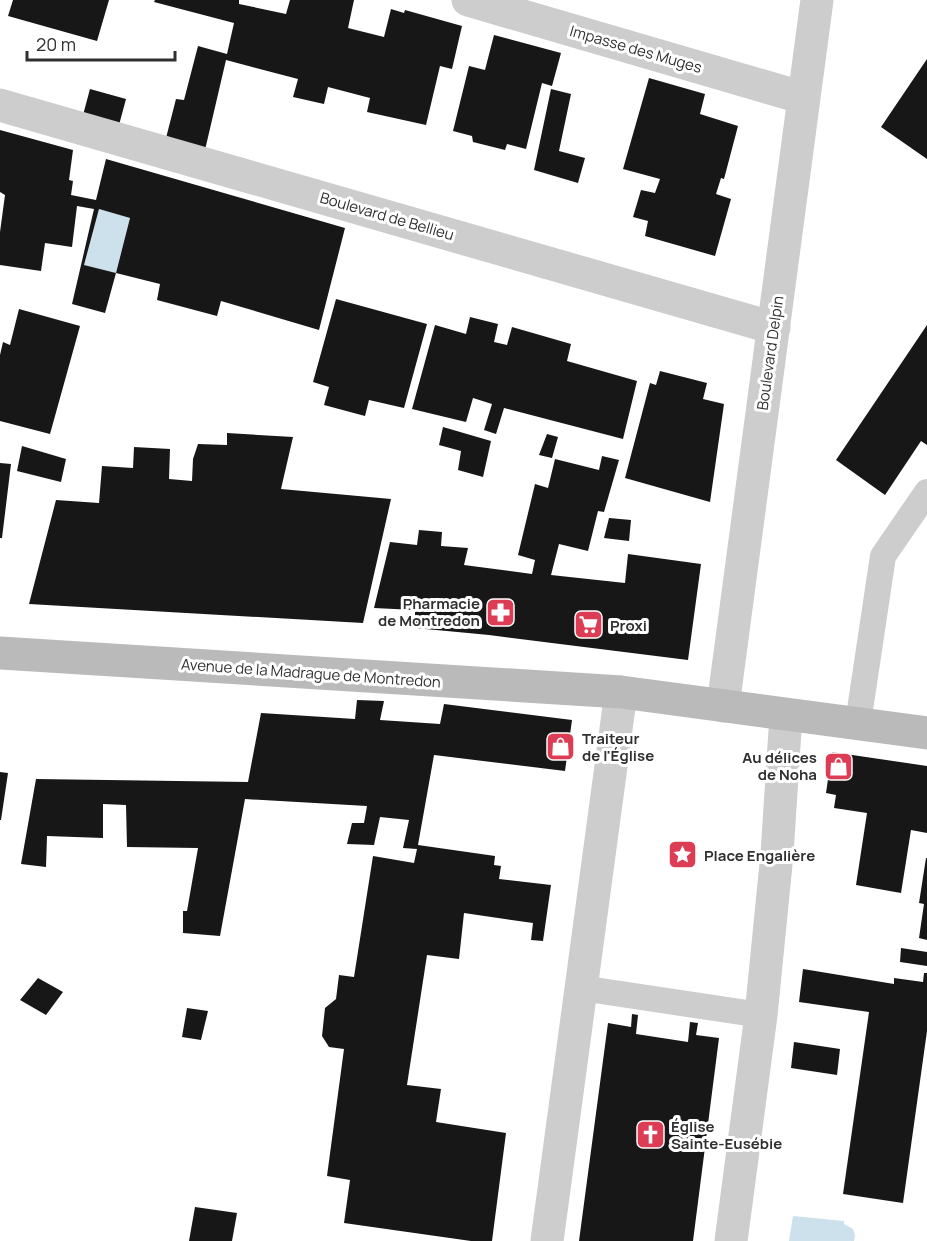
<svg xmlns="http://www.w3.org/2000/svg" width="927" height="1241" font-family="Manrope,sans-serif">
  <rect width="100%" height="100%" fill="#fff"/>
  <path fill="#cce1eb" d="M99 209 130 218 116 273 84 265Z
    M793 1216 844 1221V1224L853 1229 855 1235 854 1241H789Z"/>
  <path fill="#171717" d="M13 0H109L97 41 8 16Z
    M155 0H239V4L286 14 290 0H354L348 28 384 37 391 9 404 13 405 10 462 26 452 69 440 66 426 125 367 112 370 98 328 87 324 104 293 97 298 79 226 60 205 150 166 138 176 99 184 100 198 46 227 54 234 23 154 2Z
    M494 35 561 53 552 86 542 83 526 149 507 144 505 150 473 142 472 136 453 131 469 66 485 70Z
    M927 59V159L881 127Z
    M649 78 705 94 700 114 738 126 724 179 721 178 716 194 731 199 715 256 645 236 648 221 633 217 641 190 655 193 660 179 623 169Z
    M90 89 126 99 119 125 83 115Z
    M551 89 571 94 559 151 585 158 578 183 534 170Z
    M0 130 73 150 69 180 73 181 71 195 96 200 106 159 345 228 319 330 221 301 217 316 157 300 160 284 116 273 130 218 99 209 84 265 116 273 105 313 72 304 94 209 77 206 72 247 45 243 41 271 0 265V232L5 195 0 192Z
    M336 299 427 324 404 408 369 400 365 416 324 405 329 387 313 382Z
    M19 309 80 326 50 434 0 421V355L3 342 10 345Z
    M470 317 498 324 494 342 507 345 512 327 571 344 567 361 637 381 623 439 504 408 496 434 484 430 492 404 473 398 466 422 412 409 435 325 466 334Z
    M927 325V445L921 441 885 495 836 460Z
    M660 371 707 383 703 399 724 404 710 502 625 478 650 383 656 385Z
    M443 427 491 441 483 477 458 470 461 451 439 445Z
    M227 433 293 437 281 489 391 499 363 623 29 604 56 500 99 503 102 466 133 468 134 447 170 449 169 479 192 481 193 459 198 444 227 445Z
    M547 434 558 437 552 458 539 455Z
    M22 446 66 459 61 482 17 471Z
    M602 456 619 460 604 512 598 511 588 551 559 544 551 575 625 583 628 554 701 564 688 660 489 635 415 628V610L374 608 390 542 417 545 419 530 442 532 441 546 468 548 464 565 532 574 535 560 518 555 535 484 548 488 555 459 599 470Z
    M0 463 11 464 2 538H0Z
    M609 518 631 520 629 541 604 538Z
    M357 700 384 701 380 720 440 724 444 704 572 720 565 771 434 755 418 845 495 856 494 865 501 866 499 879 551 885 543 941 531 940 533 923 464 913 459 959 427 955 407 1085 441 1089 436 1122 506 1133 492 1241H471L344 1223 350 1180 327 1176 344 1049 329 1047 322 1036 325 1008 336 999 339 975 354 977 373 856 414 863 417 849 403 848 409 820 380 817 374 845 347 844 352 823H364L367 806 245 799 220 936 183 933V911H187L198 848 127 847 126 805 103 804V838L47 836 46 867 21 864 36 779 248 782 261 713 355 719Z
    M832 752 927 766V833L911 830 901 893 856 885 867 813 834 808 836 795 826 793Z
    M0 772 8 773 1 820H0Z
    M926 858H927V940L919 938 924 904 919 903Z
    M901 948 927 952V966L900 962Z
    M803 969 894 984V978L923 982 924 973H927V1031L903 1203 843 1194 869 1012 799 1002Z
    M38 978 63 992 46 1015 20 1000Z
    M187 1008 208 1011 201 1040 182 1037Z
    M632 1014 638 1015 636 1034 688 1042 690 1022 698 1023 696 1035 719 1038 693 1241H579L608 1023 631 1027Z
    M794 1042 840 1049 837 1075 791 1068Z
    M195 1207 237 1213 232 1241H189Z"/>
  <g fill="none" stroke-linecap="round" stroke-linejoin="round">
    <path stroke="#cdcdcd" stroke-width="26" d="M858 723 883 556 927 492
      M581 988 761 1015"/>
    <path stroke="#cdcdcd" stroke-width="33" d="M468 0 804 98
      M0 105 774 328
      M723 706 817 0
      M547 1241 621 692
      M731 1241 761 1015 777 854 786 715"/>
    <path stroke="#bababa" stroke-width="33" d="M0 653 621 692 927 733"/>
  </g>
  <defs>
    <symbol id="pharmacy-square" viewBox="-11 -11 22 22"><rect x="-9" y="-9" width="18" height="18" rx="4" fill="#dc3c54" stroke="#fff"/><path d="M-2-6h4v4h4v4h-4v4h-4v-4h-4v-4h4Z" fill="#fff"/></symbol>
    <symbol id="supermarket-square" viewBox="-11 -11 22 22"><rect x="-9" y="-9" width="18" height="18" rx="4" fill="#dc3c54" stroke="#fff"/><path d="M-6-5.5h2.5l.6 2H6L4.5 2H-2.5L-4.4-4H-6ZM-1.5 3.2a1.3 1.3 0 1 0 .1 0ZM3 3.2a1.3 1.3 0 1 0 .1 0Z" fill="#fff"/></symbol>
    <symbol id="shop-square" viewBox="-11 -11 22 22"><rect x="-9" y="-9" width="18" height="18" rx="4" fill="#dc3c54" stroke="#fff"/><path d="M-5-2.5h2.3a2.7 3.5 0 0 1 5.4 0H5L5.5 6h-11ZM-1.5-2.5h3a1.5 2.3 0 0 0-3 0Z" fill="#fff"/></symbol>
    <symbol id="sight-square" viewBox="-11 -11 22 22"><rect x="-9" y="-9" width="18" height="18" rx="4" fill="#dc3c54" stroke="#fff"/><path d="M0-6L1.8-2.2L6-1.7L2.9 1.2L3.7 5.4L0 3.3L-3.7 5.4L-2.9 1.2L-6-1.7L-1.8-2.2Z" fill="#fff"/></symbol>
    <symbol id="church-square" viewBox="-11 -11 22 22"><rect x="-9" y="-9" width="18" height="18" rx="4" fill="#dc3c54" stroke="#fff"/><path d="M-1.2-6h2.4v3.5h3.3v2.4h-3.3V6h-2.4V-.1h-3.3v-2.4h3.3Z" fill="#fff"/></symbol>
  </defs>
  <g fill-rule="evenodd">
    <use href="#pharmacy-square" x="484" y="596" width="33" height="33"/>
    <use href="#supermarket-square" x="572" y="608" width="33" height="33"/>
    <use href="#shop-square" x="544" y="730" width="33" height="33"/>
    <use href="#shop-square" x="822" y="750" width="33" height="33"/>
    <use href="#sight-square" x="666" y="838" width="33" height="33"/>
    <use href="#church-square" x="634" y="1118" width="33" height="33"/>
  </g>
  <g text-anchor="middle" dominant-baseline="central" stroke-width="6" stroke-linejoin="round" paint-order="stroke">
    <g font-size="15" fill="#303030" stroke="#fff">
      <text transform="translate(636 49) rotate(16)">Impasse des Muges</text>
      <text transform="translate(387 216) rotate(16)">Boulevard de Bellieu</text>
      <text transform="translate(770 353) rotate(-82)">Boulevard Delpin</text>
      <text transform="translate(311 673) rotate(4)">Avenue de la Madrague de Montredon</text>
    </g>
    <g font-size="15" font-weight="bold" fill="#303030" stroke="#fff" text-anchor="start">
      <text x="480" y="603" text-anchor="end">Pharmacie<tspan x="480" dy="17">de Montredon</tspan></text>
      <text x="610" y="625">Proxi</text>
      <text x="582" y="738">Traiteur<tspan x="582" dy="17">de l'Église</tspan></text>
      <text x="817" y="757" text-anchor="end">Au délices<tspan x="817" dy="17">de Noha</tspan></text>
      <text x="704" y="855">Place Engalière</text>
      <text x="671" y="1126">Église<tspan x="671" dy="17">Sainte-Eusébie</tspan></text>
    </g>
  </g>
  <path d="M27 51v9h148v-9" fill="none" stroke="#303030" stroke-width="3"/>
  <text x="36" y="51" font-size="18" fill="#303030" stroke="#ffffff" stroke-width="4.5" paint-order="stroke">20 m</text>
</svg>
